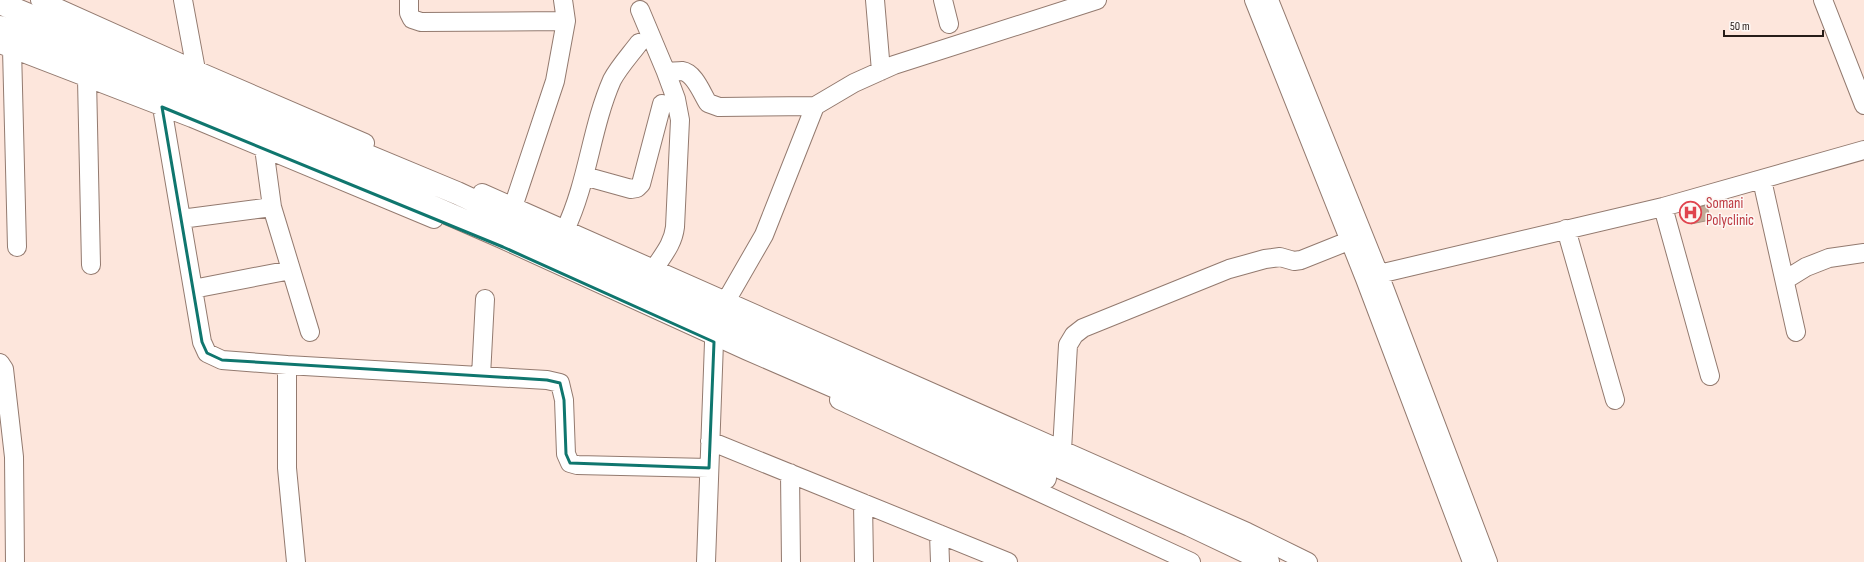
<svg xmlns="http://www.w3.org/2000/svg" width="1864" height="562" font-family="'Sofia Sans Condensed',sans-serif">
  <rect width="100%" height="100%" fill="#fde6dc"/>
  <path fill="#c2ac9a" stroke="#a79281" d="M1707 205 1710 220 1691 224 1688 211Z"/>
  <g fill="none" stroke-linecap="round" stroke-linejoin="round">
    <defs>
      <path id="minor" d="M40 0 196 70 365 143
        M183 0 196 70
        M409 0V13L412 19 421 22 566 21
        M875 0 881 71
        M943 0 949 24
        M1254 0 1365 279 1472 562
        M1269 0 1379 274 1488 562
        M1823 0 1864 105
        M640 10 666 72C671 72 677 71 682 71 695 73 702 94 708 103L719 107 815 106
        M0 44 192 118 434 219
        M12 49 17 247
        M87 79 91 265
        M162 107 202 342 207 353 222 360 287 365V468L296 562
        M264 148 272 207 310 332
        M584 176 631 189 637 188 641 184 662 104
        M1762 180 1796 332
        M482 193 1247 532 1308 562
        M513 207 555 81 566 21 563 0
        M1663 207 1710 376
        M181 219 272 207
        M1566 229 1615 400
        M565 230C588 182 591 128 612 80 619 67 630 55 639 43
        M654 269C663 255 673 244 675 227L680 120 676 99 666 72
        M1379 274 1663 207 1864 150
        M1785 280 1806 267 1829 258 1864 253
        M193 289 291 270
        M726 301 764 235 815 106 854 83 894 65 1097 0
        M0 363 4 369 14 457 15 562
        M287 365 547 380 560 383 564 400 566 454 570 463 577 465 709 468
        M481 376 485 299
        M839 400 1191 562
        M710 441 1008 562
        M1062 450 1068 345 1074 335 1083 328 1229 269 1265 259 1280 257 1294 261 1301 260 1361 236
        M790 473 791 562
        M863 503 864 562
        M939 534 940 562
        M706 562 714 342"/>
      <path id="major" d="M0 3 457 193 754 331 1190 525 1268 562
        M0 27 201 106 502 237 748 349 1045 478"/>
    </defs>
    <use href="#minor" stroke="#937a6f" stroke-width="20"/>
    <use href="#major" stroke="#937a6f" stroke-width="24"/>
    <use href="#minor" stroke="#fff" stroke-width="18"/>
    <use href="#major" stroke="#fff" stroke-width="22"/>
  </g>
  <path fill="none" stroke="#0f766e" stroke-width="3" stroke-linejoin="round" d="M162 107 503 247 714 342 709 468 570 463 566 454 564 400 560 383 547 380 222 360 207 353 202 342Z"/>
  <defs>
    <symbol id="hospital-ring" viewBox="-11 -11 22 22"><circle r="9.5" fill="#fdf8f5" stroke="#e0444e" stroke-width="1.5"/><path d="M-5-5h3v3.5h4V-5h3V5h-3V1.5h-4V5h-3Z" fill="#e0444e"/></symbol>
  </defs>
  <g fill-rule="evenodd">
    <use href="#hospital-ring" x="1678" y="200" width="25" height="25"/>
  </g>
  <g text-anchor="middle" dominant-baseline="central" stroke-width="3" stroke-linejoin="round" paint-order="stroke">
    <g font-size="15" fill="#be3a42" stroke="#fdf8f5" text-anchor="start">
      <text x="1706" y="203">Somani<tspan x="1706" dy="17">Polyclinic</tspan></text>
    </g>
  </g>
  <path d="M1724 30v6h99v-6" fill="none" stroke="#271d19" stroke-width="2"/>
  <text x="1730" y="30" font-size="12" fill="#271d19" stroke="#fdf8f5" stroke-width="3" paint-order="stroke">50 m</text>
</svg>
